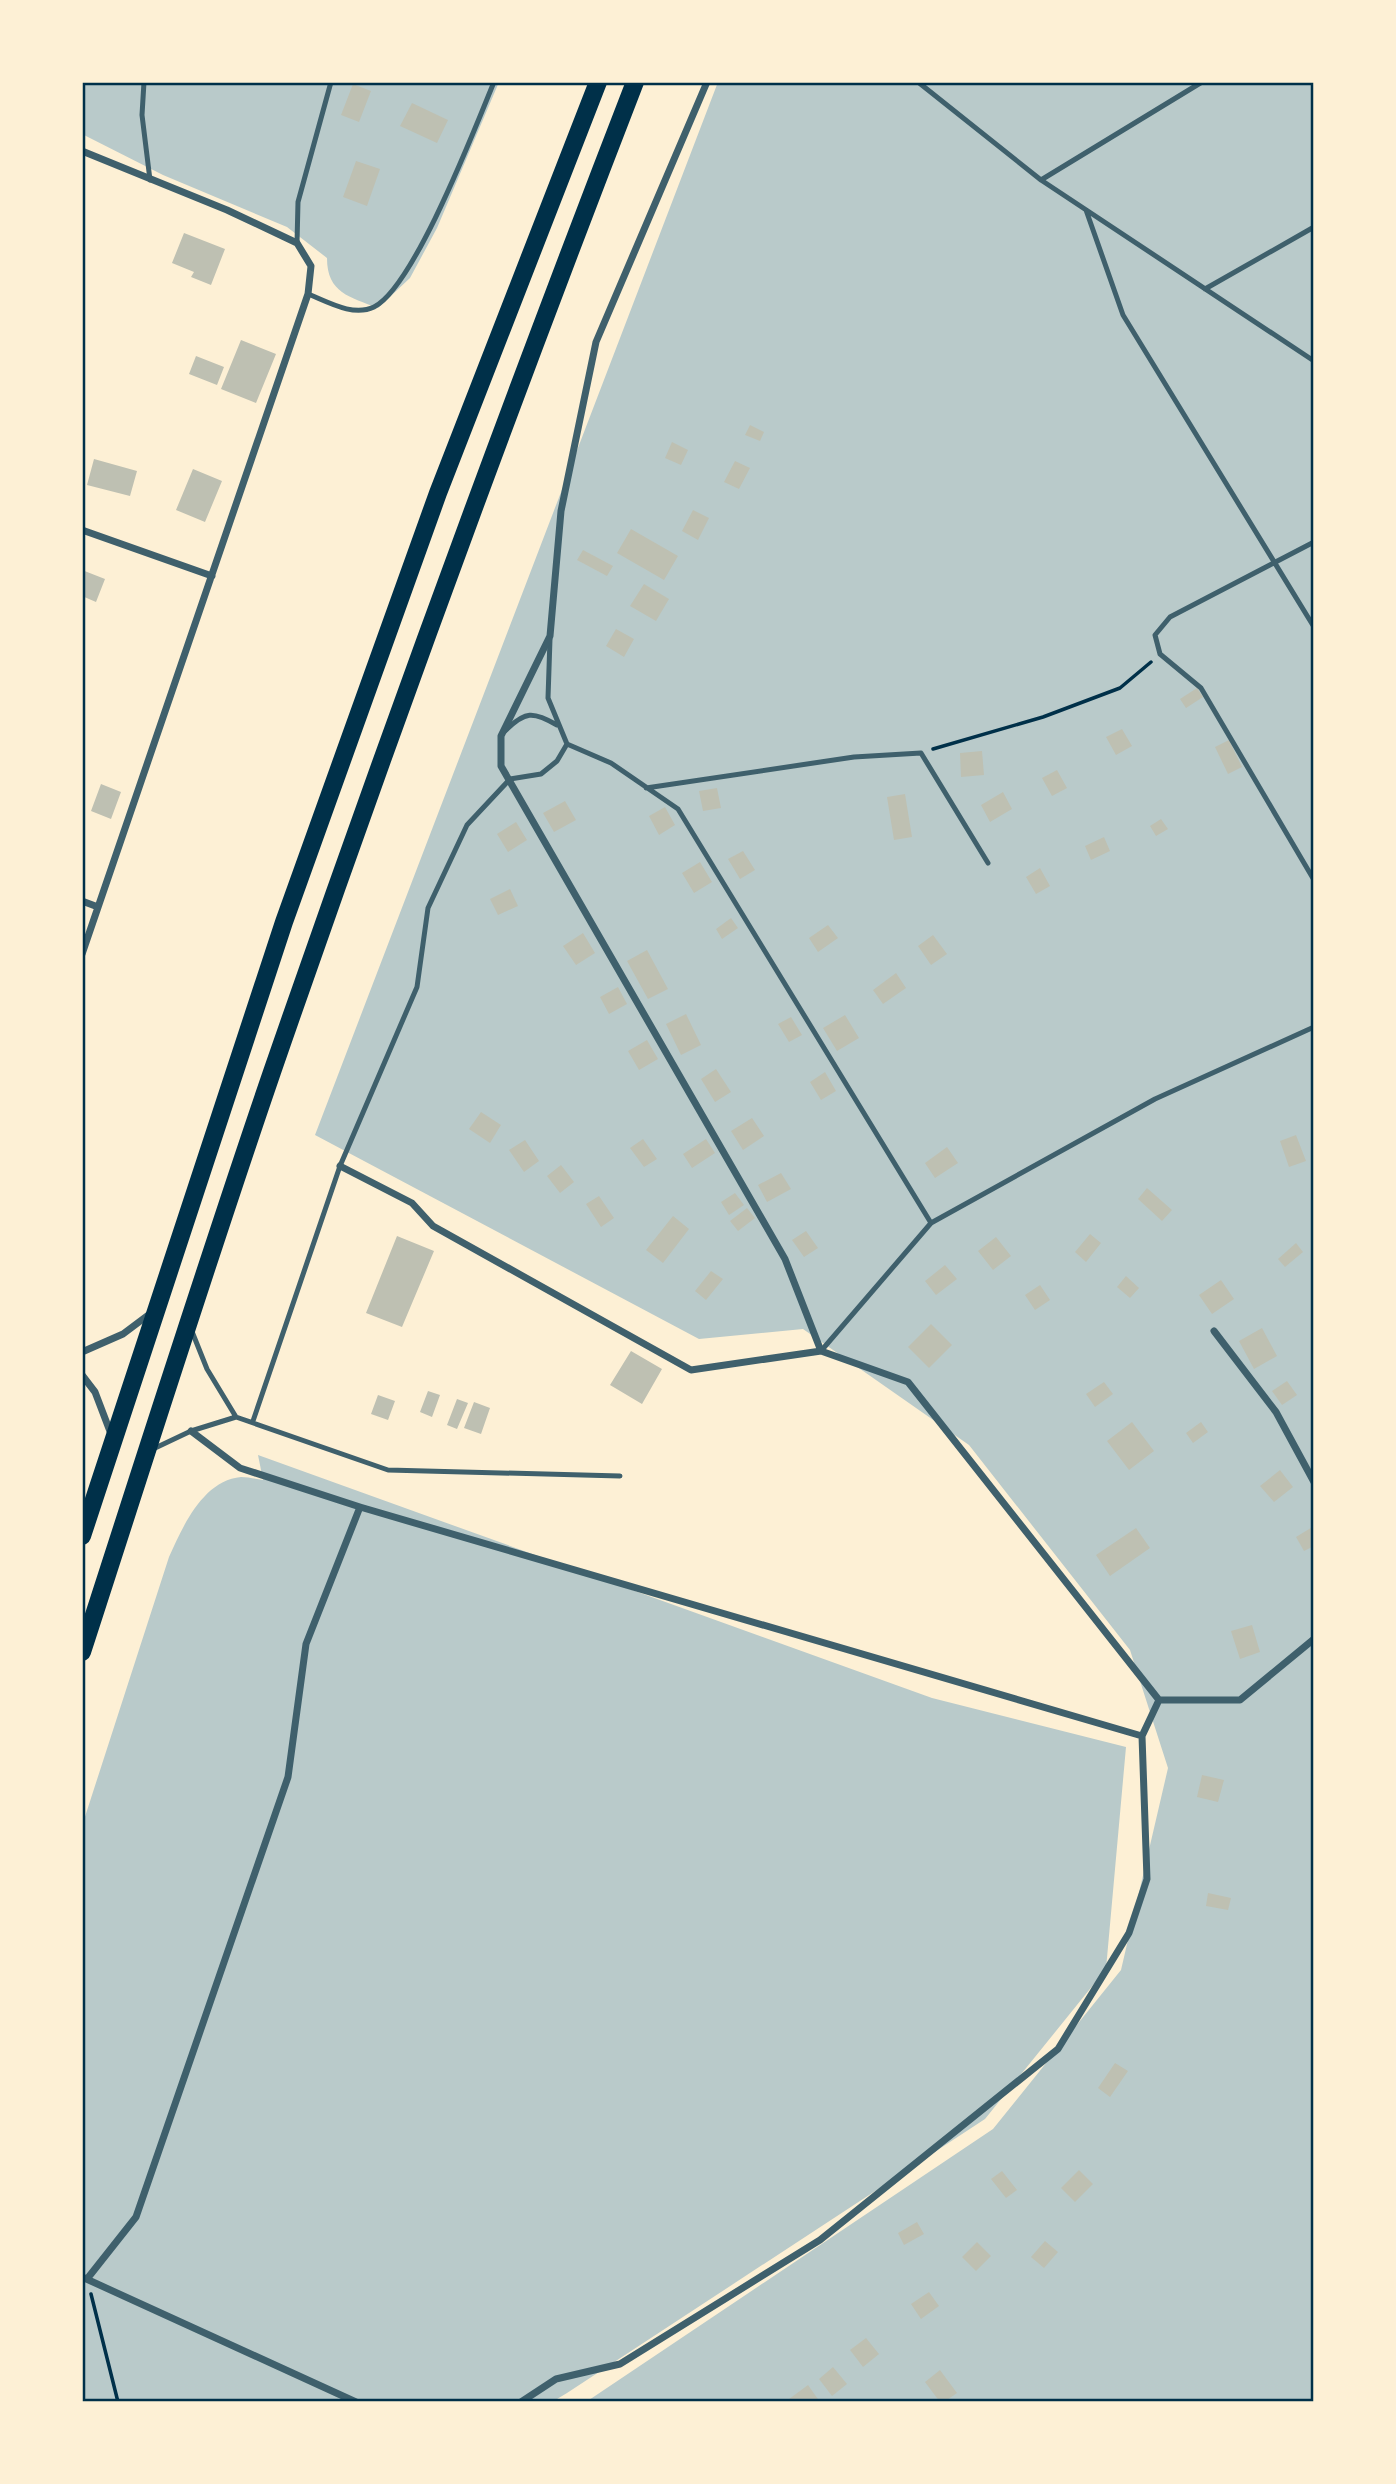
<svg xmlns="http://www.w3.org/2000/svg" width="1396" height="2484" font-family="Lato,sans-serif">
  <rect width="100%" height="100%" fill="#fdf0d5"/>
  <path fill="#b9caca" d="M82 82H499L437 228 410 278 378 308C350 297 327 293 327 258L287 227 163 175 82 134Z
    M718 82H1314V2402H586L993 2129 1121 1970 1168 1768 1130 1650 969 1445 803 1329 699 1339 315 1135Z
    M258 1455 932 1698 1126 1747 1106 1969 985 2119 567 2393 552 2402H82V1826L169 1557C182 1528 203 1480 241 1477 248 1477 256 1479 263 1480Z"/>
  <path fill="#bec0b2" d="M353 84 371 91 359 122 341 115Z
    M412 103 448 120 437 143 400 126Z
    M356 161 380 169 367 206 343 197Z
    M184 233 225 249 211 285 191 277 194 272 172 263Z
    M241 340 276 354 256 403 221 389Z
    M196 356 224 367 217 385 189 374Z
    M750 425 764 432 760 441 745 435Z
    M672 442 688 450 681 465 665 458Z
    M94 459 137 471 130 496 87 485Z
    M735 461 750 468 739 489 724 482Z
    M193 469 222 481 205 522 176 510Z
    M693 510 709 518 698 540 682 531Z
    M631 529 678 556 664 580 617 553Z
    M583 550 613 566 607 576 577 560Z
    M82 570 105 579 96 602 82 596Z
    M644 584 669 599 656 621 630 606Z
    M616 629 634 639 624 657 606 646Z
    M1197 688 1203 697 1186 708 1180 699Z
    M1122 729 1132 746 1116 755 1106 737Z
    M1229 740 1242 767 1228 774 1215 747Z
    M982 751 984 775 961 777 960 753Z
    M1057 770 1067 788 1052 796 1042 778Z
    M101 784 121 792 111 819 91 811Z
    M717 788 721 808 703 811 699 791Z
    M1003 792 1012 809 990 822 981 805Z
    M905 794 912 837 894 840 887 797Z
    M565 801 576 820 554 832 543 813Z
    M665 807 675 825 659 835 649 816Z
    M1161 819 1168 829 1156 836 1150 826Z
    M516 822 527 840 508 852 497 834Z
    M1104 837 1110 851 1091 860 1085 846Z
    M743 851 755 870 740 879 728 859Z
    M700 862 712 882 694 893 682 873Z
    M1040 868 1050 886 1036 894 1026 877Z
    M510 889 518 906 498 915 490 899Z
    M731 918 738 928 722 939 716 929Z
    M828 925 838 938 818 952 809 938Z
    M583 933 595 953 576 965 563 946Z
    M933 935 947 954 931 965 918 946Z
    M647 950 668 989 648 999 627 961Z
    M896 973 906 988 883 1004 873 990Z
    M618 987 627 1004 609 1014 600 997Z
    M686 1014 701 1045 681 1055 666 1024Z
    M845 1015 859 1038 837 1051 823 1028Z
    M791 1017 802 1035 789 1042 778 1024Z
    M647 1040 658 1059 639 1070 628 1051Z
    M716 1069 731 1092 715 1102 701 1079Z
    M825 1072 836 1091 821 1100 810 1082Z
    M481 1112 501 1125 490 1143 469 1129Z
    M752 1118 764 1136 743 1150 731 1131Z
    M1296 1135 1306 1161 1289 1167 1280 1141Z
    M643 1139 657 1159 644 1167 630 1148Z
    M706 1139 715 1153 692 1168 683 1154Z
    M525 1140 539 1161 524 1172 509 1150Z
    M947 1147 958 1163 935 1178 925 1163Z
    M561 1165 574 1182 560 1193 547 1176Z
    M781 1173 791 1189 767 1202 758 1185Z
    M1147 1188 1172 1210 1162 1221 1138 1199Z
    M735 1193 744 1205 729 1215 721 1202Z
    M599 1196 614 1218 601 1227 586 1204Z
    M747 1208 755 1218 738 1231 730 1221Z
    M673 1216 689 1229 663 1263 646 1250Z
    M806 1231 818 1248 804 1257 792 1240Z
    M1090 1234 1101 1243 1086 1262 1075 1252Z
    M397 1236 434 1251 402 1327 366 1313Z
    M996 1237 1011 1256 993 1270 978 1251Z
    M1296 1243 1303 1252 1285 1267 1278 1259Z
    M945 1265 957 1279 936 1295 925 1281Z
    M711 1271 723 1279 706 1300 695 1291Z
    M1126 1276 1139 1288 1130 1298 1117 1287Z
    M1221 1280 1234 1299 1212 1314 1199 1295Z
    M1040 1285 1050 1300 1035 1310 1025 1295Z
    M931 1324 952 1345 929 1368 908 1347Z
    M1262 1328 1277 1356 1254 1369 1239 1341Z
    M631 1351 662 1369 642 1404 610 1385Z
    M1287 1381 1297 1395 1282 1405 1272 1391Z
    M1104 1382 1113 1394 1095 1407 1086 1394Z
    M428 1391 440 1395 432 1417 420 1412Z
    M378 1395 395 1401 388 1420 371 1414Z
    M457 1399 468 1403 457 1429 447 1425Z
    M474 1402 490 1408 481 1434 464 1428Z
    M1132 1422 1154 1451 1129 1470 1107 1441Z
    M1201 1422 1208 1432 1193 1443 1186 1433Z
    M1280 1470 1293 1487 1274 1502 1260 1486Z
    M1314 1526V1546L1304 1551 1296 1537Z
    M1136 1528 1150 1548 1110 1576 1096 1555Z
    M1252 1625 1260 1652 1240 1659 1231 1631Z
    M1202 1775 1224 1780 1218 1802 1197 1797Z
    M1208 1893 1231 1898 1228 1910 1206 1906Z
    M1115 2063 1128 2071 1110 2097 1098 2088Z
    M1079 2170 1093 2184 1075 2202 1061 2188Z
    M1002 2171 1017 2190 1006 2198 991 2179Z
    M917 2222 924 2234 904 2245 898 2233Z
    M1045 2241 1058 2252 1044 2268 1031 2257Z
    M977 2242 991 2256 976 2271 962 2257Z
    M929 2292 939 2306 921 2319 911 2304Z
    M866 2338 879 2354 863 2367 850 2350Z
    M833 2367 847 2384 832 2396 819 2379Z
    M940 2370 957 2393 944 2402H940L925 2382Z
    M808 2385 820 2402H785Z"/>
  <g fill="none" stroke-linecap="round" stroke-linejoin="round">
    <path stroke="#003049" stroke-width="3.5" d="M933 749 1043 717 1120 688 1151 662
      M91 2294 118 2402"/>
    <path stroke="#3f606c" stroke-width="5" d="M144 82 142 115 150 180
      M918 82 1041 180 1314 361
      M1041 180 1202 82
      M1086 210 1123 315 1314 627
      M297 243 298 202 331 82
      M1205 289 1314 227
      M308 294C328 302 353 317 374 307 414 287 475 128 494 82
      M1314 542 1170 617 1155 635 1160 654 1201 688 1314 880
      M550 639 548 698 567 744 611 763 678 809 931 1223
      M505 731C525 711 533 711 557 725
      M646 788 854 757 921 753 988 863
      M191 1329 207 1369 236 1417 388 1470 620 1476
      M821 1351 931 1223 1155 1099 1314 1027
      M253 1421 340 1166 417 987 428 908 467 825 510 779 541 774 557 761 567 744
      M153 1449 191 1431 236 1417"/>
    <path stroke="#3f606c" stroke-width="7" d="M707 82 596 342 561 511 550 636 501 736V766L785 1259 821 1351 908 1382 1159 1700H1240L1314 1639
      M82 151 227 210 297 243 311 266 308 294 82 954
      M82 530 212 576
      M82 901 98 907
      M340 1166 412 1203 433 1226 691 1370 821 1351
      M1214 1331 1276 1412 1314 1482
      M82 1352 123 1334 151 1313
      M82 1375 95 1392 111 1434
      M191 1431 240 1468 360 1507 1142 1736
      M82 2277 356 2402
      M87 2279 136 2217 288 1777 306 1644 360 1507
      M521 2402 556 2379 620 2364 820 2240 1058 2049 1129 1933 1147 1879 1142 1736 1159 1700"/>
    <path stroke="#003049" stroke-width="18" d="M82 1536 284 922 438 493 598 82
      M82 1652C145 1458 206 1264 272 1072 387 740 508 410 635 82"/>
  </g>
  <rect width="1396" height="2484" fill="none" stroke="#fdf0d5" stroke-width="168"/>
  <rect x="84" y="84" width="1228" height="2316" fill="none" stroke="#003049" stroke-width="2.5"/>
</svg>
